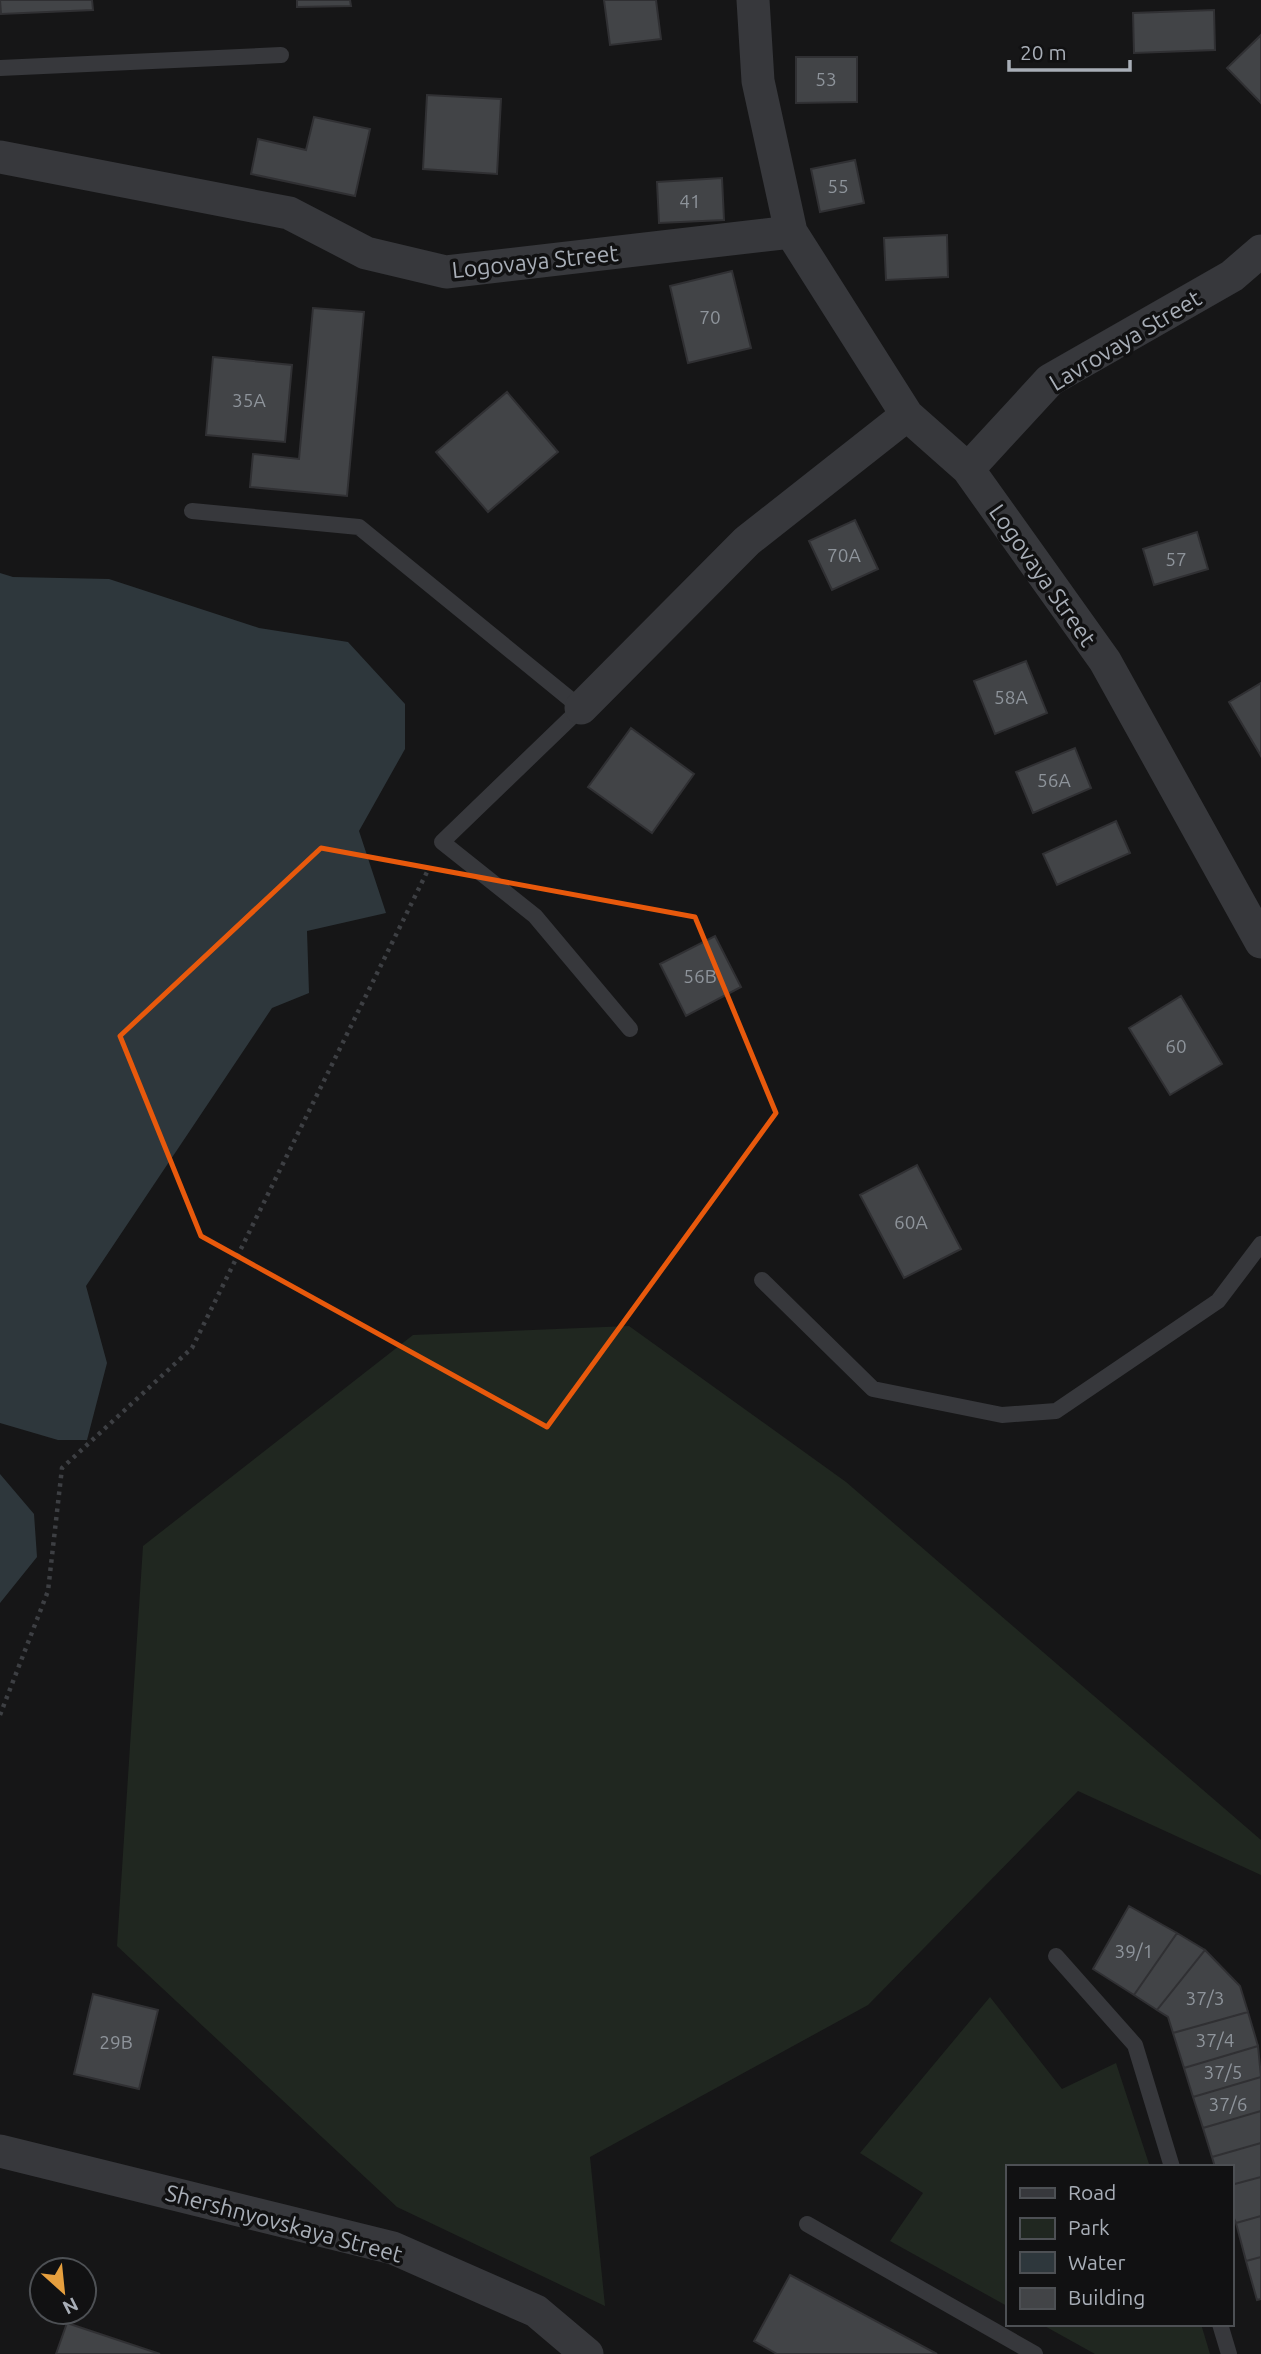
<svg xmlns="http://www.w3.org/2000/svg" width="1261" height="2354" font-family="Ubuntu,sans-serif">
  <rect width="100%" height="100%" fill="#161617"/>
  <path fill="#202720" d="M629 1326 846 1482 1261 1840V1875L1078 1791 868 2005 590 2157 605 2306 397 2207 117 1946 143 1546 413 1335Z
    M990 1997 1062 2089 1116 2063 1150 2167H1007V2306L890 2241 923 2193 860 2153Z
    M1041 2324H1201L1210 2354H1095Z"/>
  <path fill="#2e373c" d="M0 573 13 577 109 579 259 628 348 642 405 704V749L359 831 386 913 307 931 309 993 272 1008 86 1286 107 1363 87 1440H58L0 1423Z
    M0 1474 34 1514 37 1557 0 1603Z"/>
  <path fill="#424447" stroke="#303033" stroke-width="2" d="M0 0H92L93 10 1 14Z
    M297 0H350L351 6 297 7Z
    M604 0H656L661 39 610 45Z
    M1214 10 1215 50 1134 53 1133 13Z
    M1261 35V103L1227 68Z
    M796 57H857V102L796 103Z
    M427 95 501 99 497 174 423 169Z
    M314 117 370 129 355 196 251 174 258 139 306 150Z
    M855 160 864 203 820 212 811 169Z
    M722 178 724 220 659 223 657 182Z
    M947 235 948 277 886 280 884 238Z
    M732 271 751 348 688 363 670 286Z
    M313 308 364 312 347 496 250 487 253 454 299 459Z
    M213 357 292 365 285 442 206 435Z
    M507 392 558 452 488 512 436 452Z
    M855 520 878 569 832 590 809 541Z
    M1197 532 1208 569 1154 585 1143 549Z
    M1026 661 1047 713 995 734 974 681Z
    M1261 683V756L1229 702Z
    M631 728 694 774 652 833 588 787Z
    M1075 748 1091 788 1033 813 1016 772Z
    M1116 821 1130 853 1057 885 1043 854Z
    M715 936 741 987 686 1016 660 964Z
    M1181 996 1222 1064 1170 1095 1129 1028Z
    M917 1165 961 1249 904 1278 860 1195Z
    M1129 1906 1177 1933 1134 1995 1093 1969Z
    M1177 1933 1205 1950 1157 2010 1134 1995Z
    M1205 1950 1240 1986 1248 2012 1173 2033 1168 2017 1157 2010Z
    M93 1994 158 2010 139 2089 74 2074Z
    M1248 2012 1258 2046 1184 2068 1173 2033Z
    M1258 2046 1261 2077 1193 2097 1184 2068Z
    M1261 2077V2111L1203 2128 1193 2097Z
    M1261 2111V2143L1212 2157 1203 2128Z
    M1261 2143V2177L1231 2185V2167H1215L1212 2157Z
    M1261 2177V2216L1236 2223 1231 2212V2185Z
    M1261 2216V2257L1246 2261 1236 2223Z
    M1261 2257V2299L1257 2300 1246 2261Z
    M790 2275 937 2354H777L754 2341Z
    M67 2323 160 2354H56Z"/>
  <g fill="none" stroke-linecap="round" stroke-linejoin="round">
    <path stroke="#3d3f43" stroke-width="4.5" stroke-dasharray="3.5 5" stroke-linecap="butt" d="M0 1715 48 1591 62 1468 192 1348 429 868"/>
    <path stroke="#37383c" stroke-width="16" d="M0 68 281 55
      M192 511 359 527 581 708 442 842 535 916 630 1029
      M762 1280 873 1389 1002 1415 1056 1411 1218 1301 1261 1244
      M1056 1956 1135 2045 1172 2167
      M807 2224 1035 2354
      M1220 2324 1229 2354"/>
    <path stroke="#37383c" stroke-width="33" d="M753 0 758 81 791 232 907 415 968 469 1105 661 1261 942
      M0 157 289 213 366 253 446 272 791 232
      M968 469 1050 380 1232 276 1261 251
      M581 708 747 541 907 415
      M0 2151 393 2248 536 2311 587 2354"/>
  </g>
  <path fill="none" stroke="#e8590c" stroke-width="5" stroke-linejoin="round" d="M321 848 695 917 776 1113 547 1427 201 1236 120 1036Z"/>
  <g text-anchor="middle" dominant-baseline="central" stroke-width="7" stroke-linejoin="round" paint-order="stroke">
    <g font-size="19" fill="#8e949b">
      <text x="826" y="79">53</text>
      <text x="838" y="186">55</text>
      <text x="690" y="201">41</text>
      <text x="710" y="317">70</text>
      <text x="249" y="400">35А</text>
      <text x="844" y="555">70А</text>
      <text x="1176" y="559">57</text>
      <text x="1011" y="697">58А</text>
      <text x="1054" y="780">56А</text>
      <text x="700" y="976">56В</text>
      <text x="1176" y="1046">60</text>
      <text x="911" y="1222">60А</text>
      <text x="1134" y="1951">39/1</text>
      <text x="1205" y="1998">37/3</text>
      <text x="1215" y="2040">37/4</text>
      <text x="116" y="2042">29В</text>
      <text x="1223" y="2072">37/5</text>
      <text x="1228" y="2104">37/6</text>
    </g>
    <g font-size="23" fill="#a8aeb7" stroke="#111112">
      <text transform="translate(535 261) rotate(-6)">Logovaya Street</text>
      <text transform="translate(1125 340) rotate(-31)">Lavrovaya Street</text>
      <text transform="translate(1043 575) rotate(55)">Logovaya Street</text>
      <text transform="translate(284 2223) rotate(15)">Shershnyovskaya Street</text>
    </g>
  </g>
  <rect x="1006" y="2165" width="228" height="161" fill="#111112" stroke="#4d5054" stroke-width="2"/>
  <rect x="1020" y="2188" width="35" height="10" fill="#37383c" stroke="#4d5054" stroke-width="2"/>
  <text x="1068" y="2200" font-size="21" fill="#a8aeb7">Road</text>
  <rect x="1020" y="2218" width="35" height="21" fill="#202720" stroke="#4d5054" stroke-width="2"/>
  <text x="1068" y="2235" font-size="21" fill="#a8aeb7">Park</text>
  <rect x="1020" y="2252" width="35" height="21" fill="#2e373c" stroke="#4d5054" stroke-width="2"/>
  <text x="1068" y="2270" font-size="21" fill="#a8aeb7">Water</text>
  <rect x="1020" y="2288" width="35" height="21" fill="#424447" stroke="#4d5054" stroke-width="2"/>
  <text x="1068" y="2305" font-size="21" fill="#a8aeb7">Building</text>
  <g transform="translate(63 2291) rotate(153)"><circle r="33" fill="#111112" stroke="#4d5054" stroke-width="2"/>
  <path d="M0-5L12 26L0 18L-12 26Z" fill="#e69f3e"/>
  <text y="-10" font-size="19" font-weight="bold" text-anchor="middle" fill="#a8aeb7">N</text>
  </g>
  <path d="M1009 60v10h121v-10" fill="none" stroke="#a8aeb7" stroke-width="3.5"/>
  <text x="1020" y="60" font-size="21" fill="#a8aeb7" stroke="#111112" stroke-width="5" paint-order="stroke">20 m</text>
</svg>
